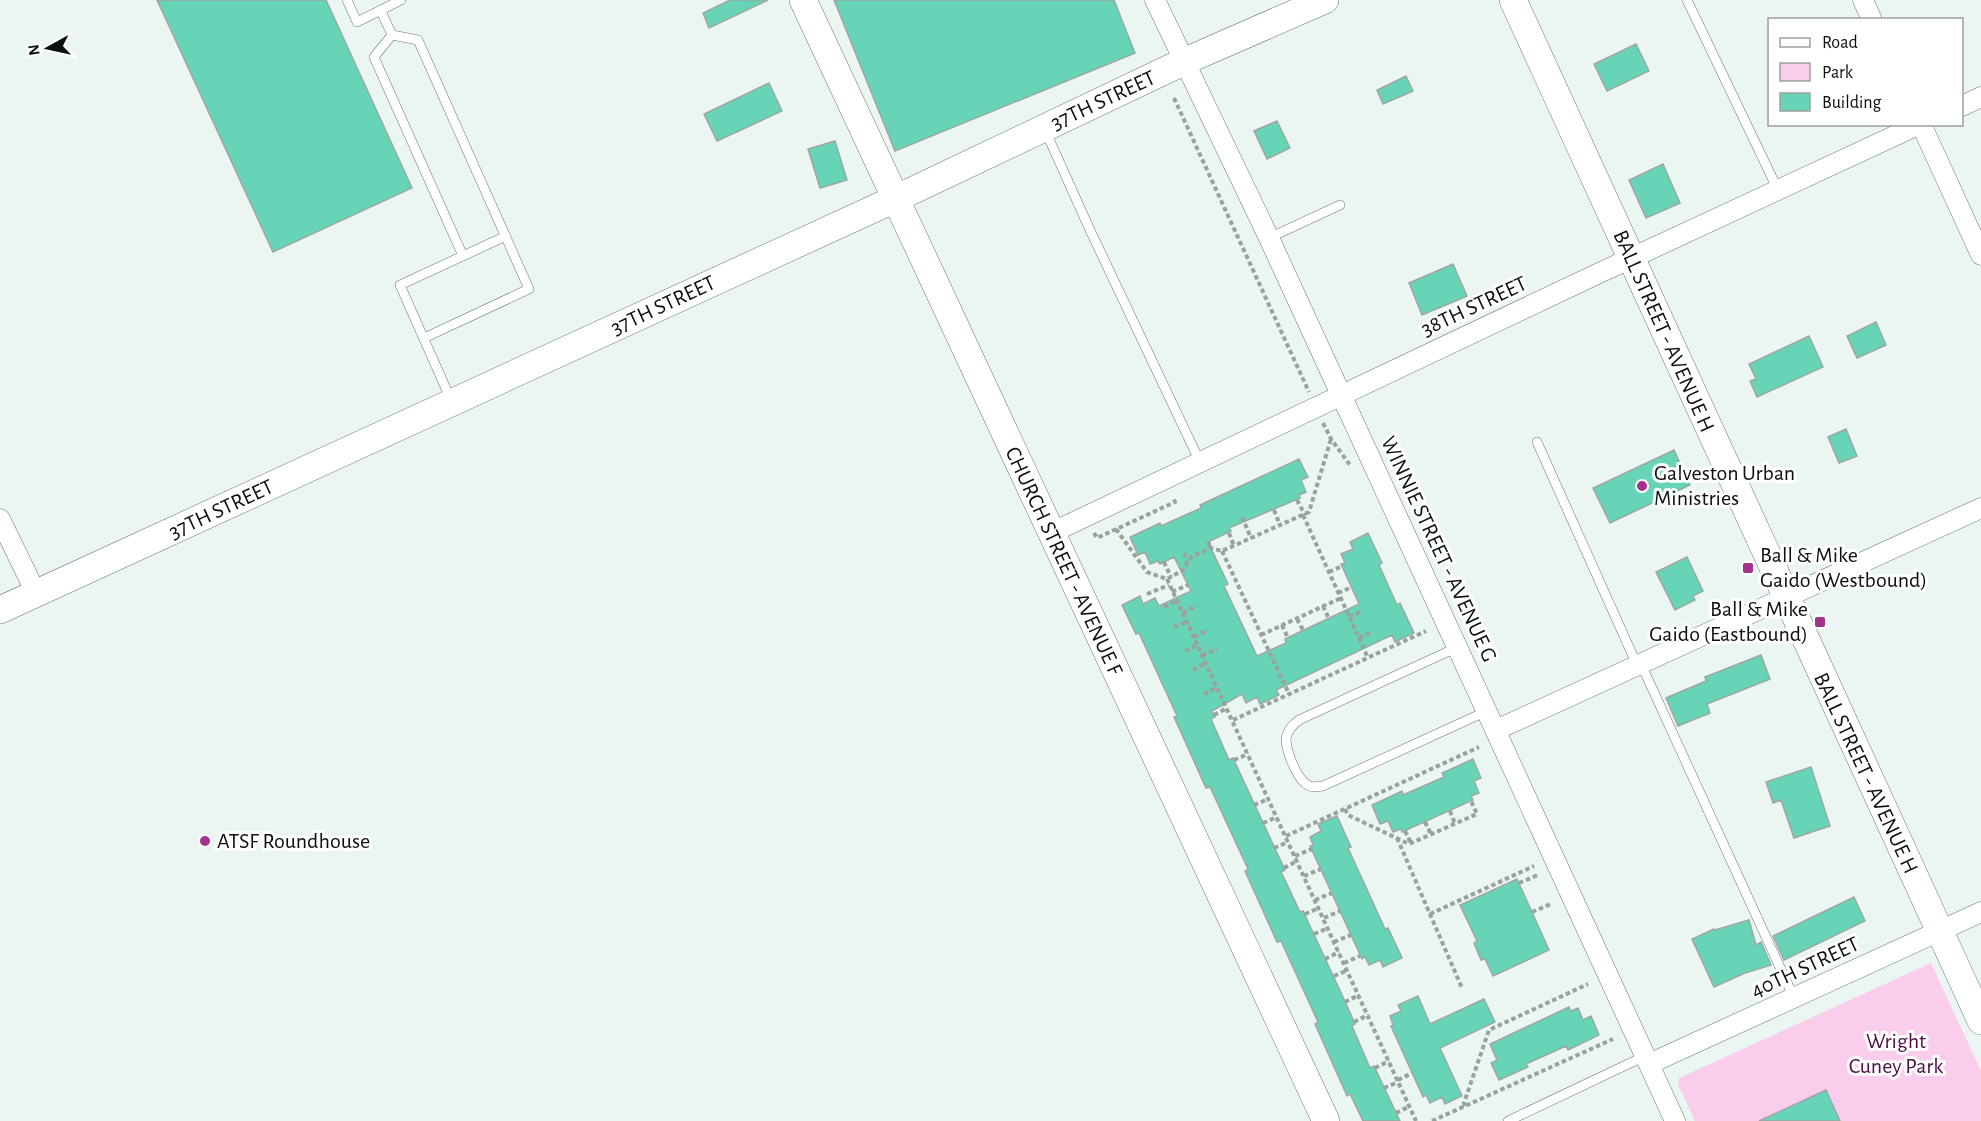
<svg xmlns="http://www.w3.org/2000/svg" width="1981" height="1121" font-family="'Alegreya Sans',sans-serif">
  <rect width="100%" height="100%" fill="#ebf6f2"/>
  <path fill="#facded" d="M1931 963 1981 1071V1121H1695L1678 1084 1679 1078Z"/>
  <path fill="#67d3b7" stroke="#9da8a4" stroke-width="1.5" d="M157 0H326L412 188 273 252Z
    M730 0H768L709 28 703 13Z
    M834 0H1114L1135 53 895 151Z
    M1636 44 1649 71 1607 91 1594 64Z
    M1406 76 1413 91 1383 104 1377 90Z
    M769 83 782 111 717 141 704 114Z
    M1277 121 1290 148 1267 159 1254 131Z
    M835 141 847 180 820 188 808 149Z
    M1663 164 1680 203 1646 218 1629 180Z
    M1453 264 1467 296 1422 315 1409 283Z
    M1876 322 1886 345 1857 358 1847 336Z
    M1809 336 1823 367 1757 397 1750 381 1756 379 1749 364Z
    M1846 429 1857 456 1839 463 1828 437Z
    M1674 450 1690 485 1610 523 1593 488Z
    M1299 459 1308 477 1301 480 1306 492 1299 495 1300 498 1229 528 1231 531 1208 542 1228 584 1224 586 1257 656 1286 643 1285 639 1359 604 1341 564 1345 563 1341 554 1353 549 1350 542 1368 533 1382 563 1379 565 1397 605 1400 603 1414 633 1395 642 1392 635 1276 690 1279 695 1260 704 1257 697 1246 703 1242 694 1212 711 1215 717 1211 719 1229 760 1233 758 1285 870 1281 872 1285 880 1300 912 1303 911 1343 997 1355 1024 1352 1026 1370 1068 1374 1066 1400 1121H1363L1350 1094 1347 1096 1315 1024 1318 1022 1281 941 1277 942 1245 871 1248 869 1210 787 1206 788 1193 759 1174 717 1177 716 1139 633 1136 634 1122 605 1140 596 1143 604 1155 598 1159 606 1191 591 1174 557 1160 564 1158 561 1150 564 1145 552 1138 555 1130 537 1160 523 1161 526 1201 508 1200 505Z
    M1687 557 1703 591 1693 596 1695 600 1675 610 1656 572Z
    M1761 655 1770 679 1707 704 1710 713 1678 726 1666 698 1706 681 1705 677Z
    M1473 759 1481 778 1474 781 1479 793 1471 796 1473 800 1402 832 1401 829 1393 832 1388 821 1380 824 1372 805 1402 791 1403 795 1444 777 1442 773Z
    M1811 767 1830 826 1794 838 1781 800 1773 803 1766 782Z
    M1337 816 1351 847 1348 848 1385 929 1388 928 1402 958 1383 967 1380 960 1369 965 1365 957 1362 959 1310 846 1313 845 1310 837 1321 831 1318 824Z
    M1517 879 1549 950 1493 976 1485 959 1481 960 1474 943 1477 941 1460 905Z
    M1854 897 1865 921 1784 960 1773 936Z
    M1749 920 1756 945 1761 942 1771 965 1745 973 1714 987 1692 939 1714 929 1715 930Z
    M1418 996 1430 1024 1484 999 1495 1022 1440 1048 1462 1096 1445 1104 1442 1097 1430 1103 1426 1095 1423 1097 1391 1026 1393 1025 1390 1016 1401 1011 1398 1005Z
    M1569 1007 1571 1011 1578 1008 1583 1020 1591 1016 1599 1035 1568 1050 1566 1046 1526 1064 1528 1067 1499 1080 1491 1063 1497 1060 1490 1044Z
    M1826 1090 1840 1121H1759Z"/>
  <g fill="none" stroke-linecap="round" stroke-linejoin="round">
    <defs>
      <path id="lane" d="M347 0 357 22 401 0
        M1687 0 1778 190
        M381 11 392 35
        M392 35 418 40 529 289 424 338
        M392 35 374 57 463 256
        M1045 130 1090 230 1200 462
        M1269 238 1340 205
        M451 400 400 285 506 236
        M1537 442 1637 665
        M1458 647 1299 720C1294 724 1289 728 1287 735 1283 745 1296 776 1305 783 1310 788 1316 787 1323 786L1487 711
        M1641 664 1794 998
        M1508 1121 1645 1056"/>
      <path id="street" d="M1155 0 1269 238 1675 1121
        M1863 0 1872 20
        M1962 106 1981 97
        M1921 124 1981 255
        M0 519 36 593
        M1051 533 1595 275 1920 124
        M1496 730 1981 508
        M1649 1064 1981 912"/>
      <path id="secondary" d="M803 0 1326 1121
        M1513 0 1981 1021
        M0 610 895 199 1183 62 1325 0"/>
    </defs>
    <use href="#lane" stroke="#6c7672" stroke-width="10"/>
    <use href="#street" stroke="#6c7672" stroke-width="21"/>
    <use href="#secondary" stroke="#6c7672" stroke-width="28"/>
    <path stroke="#99a29f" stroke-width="4" stroke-dasharray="4.5 3" stroke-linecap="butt" d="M1174 98 1309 392
      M1323 423 1331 439 1350 465
      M1297 500 1305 515
      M1274 510 1280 525
      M1303 515 1368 658
      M1242 517 1251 538
      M1116 529 1147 572 1167 579 1183 570 1191 557 1211 548 1222 551 1309 512 1331 439
      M1094 533 1097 538 1175 502 1173 497
      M1229 533 1234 546
      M1208 542 1211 548
      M1222 551 1289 694
      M1184 553 1187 562
      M1164 562 1171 577
      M1329 572 1342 566
      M1167 579 1416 1121
      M1172 592 1188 585
      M1338 593 1352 587
      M1147 594 1169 585
      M1323 606 1329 619
      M1164 607 1177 601
      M1183 613 1197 606
      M1349 617 1363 611
      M1297 619 1303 630
      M1282 625 1288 638
      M1174 627 1186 622
      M1261 635 1341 598
      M1194 637 1208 630
      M1359 638 1372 632
      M1185 651 1198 645
      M1202 655 1217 649
      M1193 670 1206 663
      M1204 694 1217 687
      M1214 715 1227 708
      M1233 720 1426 631
      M1234 760 1248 754
      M1254 805 1268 799
      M1345 809 1348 815 1409 844 1477 814 1471 801
      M1450 811 1455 824
      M1425 822 1431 834
      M1263 823 1277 817
      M1405 831 1411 843
      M1286 836 1479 747
      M1397 838 1462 988
      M1274 848 1288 842
      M1295 856 1312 849
      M1284 868 1297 861
      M1304 876 1321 869
      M1519 883 1538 875
      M1315 900 1332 893
      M1532 912 1551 904
      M1305 914 1319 908
      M1430 914 1534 866
      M1324 918 1340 911
      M1314 934 1328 928
      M1334 942 1351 935
      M1325 959 1339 952
      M1344 963 1360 956
      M1334 976 1348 970
      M1345 1002 1359 995
      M1354 1022 1368 1015
      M1375 1068 1389 1061
      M1398 1080 1412 1073
      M1384 1088 1398 1082
      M1465 1106 1464 1103 1489 1030 1588 984
      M1396 1113 1410 1106
      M1432 1121 1613 1039"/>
    <use href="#lane" stroke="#fff" stroke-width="9"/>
    <use href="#street" stroke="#fff" stroke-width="20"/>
    <use href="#secondary" stroke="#fff" stroke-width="27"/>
  </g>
  <g fill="#a4328d" stroke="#fff" stroke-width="2">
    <circle cx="1642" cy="486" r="6"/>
    <rect x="1742" y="562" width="12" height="12" rx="3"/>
    <rect x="1814" y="616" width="12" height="12" rx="3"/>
    <circle cx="205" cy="841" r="6"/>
  </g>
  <g text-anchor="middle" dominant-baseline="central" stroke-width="6" stroke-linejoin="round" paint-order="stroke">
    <g font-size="22" fill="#0b0f0e" stroke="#fff">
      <text transform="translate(1103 100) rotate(-25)">37TH STREET</text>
      <text transform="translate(663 305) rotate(-25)">37TH STREET</text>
      <text transform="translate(1474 306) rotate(-25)">38TH STREET</text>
      <text transform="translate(1664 331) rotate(66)">BALL STREET - AVENUE H</text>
      <text transform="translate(221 509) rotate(-25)">37TH STREET</text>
      <text transform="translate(1439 549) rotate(65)">WINNIE STREET - AVENUE G</text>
      <text transform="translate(1064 561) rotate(65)">CHURCH STREET - AVENUE F</text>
      <text transform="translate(1866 773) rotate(65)">BALL STREET - AVENUE H</text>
      <text transform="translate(1805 967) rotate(-25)">40TH STREET</text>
    </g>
    <g font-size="22" fill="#0b0f0e" stroke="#fff" text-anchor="start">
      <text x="1654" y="473">Galveston Urban<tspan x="1654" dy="25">Ministries</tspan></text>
      <text x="1760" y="555">Ball &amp; Mike<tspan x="1760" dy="25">Gaido (Westbound)</tspan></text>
      <text x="1808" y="609" text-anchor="end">Ball &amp; Mike<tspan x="1808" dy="25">Gaido (Eastbound)</tspan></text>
      <text x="217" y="841">ATSF Roundhouse</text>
    </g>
    <g font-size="22" fill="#4e0f42" stroke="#fff">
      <text x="1896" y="1041">Wright<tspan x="1896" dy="25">Cuney Park</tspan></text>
    </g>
  </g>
  <rect x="1768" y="18" width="195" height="108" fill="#ffffff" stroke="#9d9f9f" stroke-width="1.5"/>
  <rect x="1780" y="38" width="30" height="9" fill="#ffffff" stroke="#9d9f9f" stroke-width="1.5"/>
  <text x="1822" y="48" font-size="18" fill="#0b0f0e">Road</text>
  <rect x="1780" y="63" width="30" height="18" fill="#facded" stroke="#9d9f9f" stroke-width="1.5"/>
  <text x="1822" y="78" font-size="18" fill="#0b0f0e">Park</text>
  <rect x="1780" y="93" width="30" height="18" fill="#67d3b7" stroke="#9d9f9f" stroke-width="1.5"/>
  <text x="1822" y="108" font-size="18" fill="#0b0f0e">Building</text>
  <g transform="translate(48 48) rotate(262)" stroke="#ffffff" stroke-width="4.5" paint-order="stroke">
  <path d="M0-4.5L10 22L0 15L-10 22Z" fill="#0b0f0e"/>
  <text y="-9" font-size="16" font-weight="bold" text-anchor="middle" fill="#0b0f0e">N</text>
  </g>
</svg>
